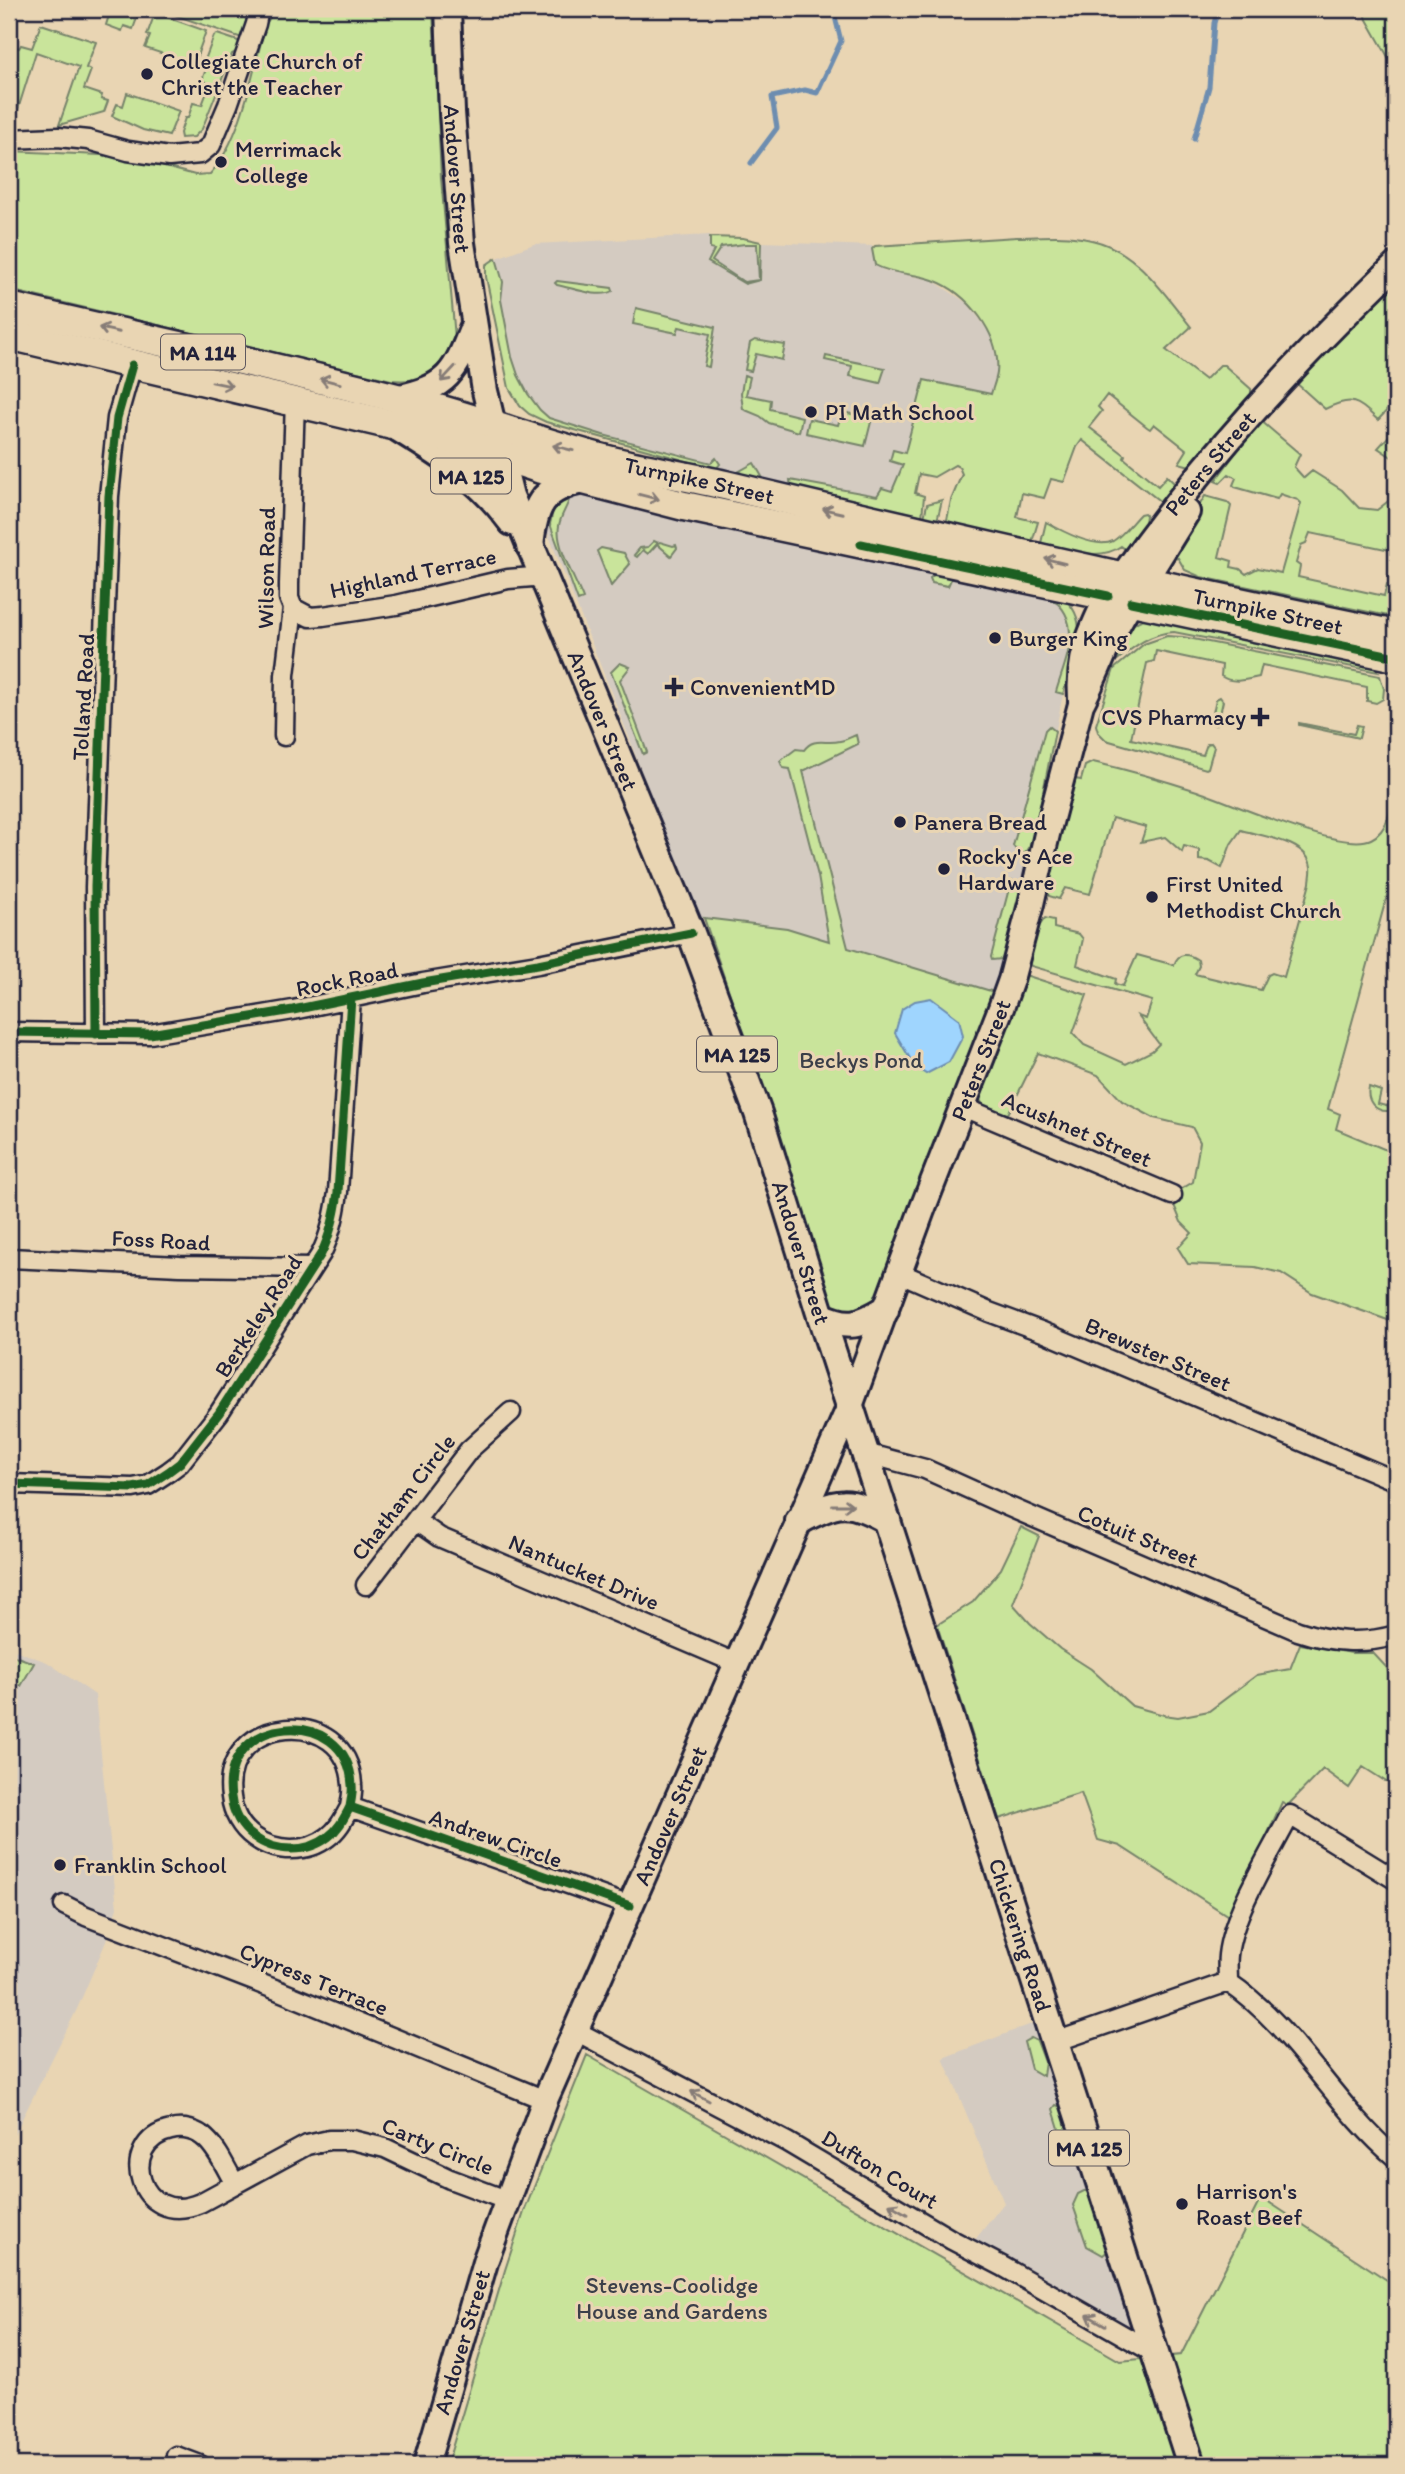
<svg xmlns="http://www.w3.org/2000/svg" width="1405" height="2474" font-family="Itim,sans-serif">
  <rect width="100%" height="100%" fill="#e9d5b3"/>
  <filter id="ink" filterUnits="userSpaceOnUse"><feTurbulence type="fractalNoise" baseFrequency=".0143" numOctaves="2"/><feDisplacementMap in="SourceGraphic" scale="14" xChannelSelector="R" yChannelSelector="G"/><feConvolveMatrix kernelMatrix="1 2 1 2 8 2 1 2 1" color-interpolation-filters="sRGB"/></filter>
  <g filter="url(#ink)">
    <path fill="#d4cbc1" d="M710 235V237L743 238 761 242 875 246 872 249 883 270 932 280 967 303 979 318 991 335 996 355 997 373 991 394 932 382 895 512 716 469 546 422 529 414 513 396 509 388 486 277V265L489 261 534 244Z
      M570 491 946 572 1070 603 1080 622V633L1063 694 1032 849 1007 952 994 992 848 949 787 928 699 918 654 808 629 737 547 531 546 516Z
      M9 1648 47 1662 95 1695 117 1908 104 1946 77 2009 14 2135 9 2131Z
      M1034 2023 1090 2188 1140 2335 974 2241 1004 2203 943 2058Z"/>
    <path fill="#c9e49b" stroke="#76836b" stroke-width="2" fill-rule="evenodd" d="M111 9H143L140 10 133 29 124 26 122 31 106 25Z
      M157 9H249L242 38Z
      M282 9H433L441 178 455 338 452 352 446 363 443 361C426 378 418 382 391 380L9 290V151L124 156 195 175 210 174C242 139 253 71 265 26L270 17Z
      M1361 9H1396V71Z
      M155 13 206 31 194 64 145 48 150 36 147 35Z
      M41 24 96 42 86 68 91 70 84 89 102 95 101 99 108 101 104 112 59 125 79 67 36 52 14 122 9 126V99L12 89 9 88V45L19 48 21 45 32 48Z
      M217 34 241 42 238 51 232 54 202 129 194 137 181 138 180 133 185 118H188L193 103 202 105 210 84 202 80 206 69 202 68 214 36Z
      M127 93 179 111 169 136 143 130 112 116 117 104 123 106Z
      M710 237 743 238 761 242 760 280 745 284 708 262 714 250 710 249ZM745 244H757L759 280 744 282 712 261 721 247Z
      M1017 237C1040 237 1065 234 1087 239 1136 248 1162 291 1191 327L1166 350 1205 380 1220 365H1224L1251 389V398L1190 466 1179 463 1187 450 1154 424 1150 429 1147 427 1107 395 1098 407 1102 411 1089 427 1125 455 1124 458 1158 486 1167 476 1175 484 1161 502 1082 440 1077 447 1064 482 1051 479 1044 498 1022 493 1017 517 1038 522 1032 542 949 522 947 520 951 500 962 474 959 467 955 465 934 477 919 474 915 493 924 496 922 517 791 488 790 480 877 496 882 488 892 491 903 465 890 461 893 450 905 453 924 380 991 394C993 387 996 380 997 373 1001 334 968 293 933 280 914 273 893 275 875 265L872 249 875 246Z
      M496 258 503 282 501 300 512 357 518 375 528 394 540 410 549 418 603 435 711 463 716 458 720 464 716 469 546 422 529 414 520 406 509 388 486 277V265Z
      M1396 280V411L1391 406 1378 420C1356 400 1353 396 1325 409L1295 382Z
      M557 281 612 288 613 291C600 299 573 288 557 285L555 283Z
      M636 308 715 327 709 367 704 366 710 334 679 327 677 333 633 324Z
      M755 340 785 345 782 360 756 354 751 371 745 370 750 343Z
      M826 356 885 368 880 383 850 376 852 366 825 360Z
      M744 375 750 377 746 395 771 400 770 409 802 417 799 432 769 423 760 416 743 409 741 393Z
      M842 412 872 418 865 446 806 433 809 419 838 425Z
      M1260 420 1300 454 1294 467 1304 478 1312 471 1342 490 1359 508 1377 510 1396 495V558H1394L1395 551 1310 533 1306 543 1301 545 1296 563 1300 566 1298 577 1384 596 1387 584 1392 583 1390 597 1393 617 1201 577 1185 570 1178 558 1174 559 1173 549 1205 496 1227 502 1231 506 1219 557 1232 561 1231 567 1240 569 1246 574 1258 568 1281 573 1301 503 1298 500 1280 494 1277 499 1235 487 1233 485 1236 478 1229 474 1220 483 1215 481Z
      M1396 428V460L1378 448Z
      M754 463 764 480 737 474 738 472Z
      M563 498H568L569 500C566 509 560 517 559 526 555 546 576 580 583 599L578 601 550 524 554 506Z
      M942 500 937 521 924 518 927 504Z
      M1144 513 1146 515 1145 523 1125 549 1121 546C1098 563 1066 548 1041 543L1046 522C1060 530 1096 550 1113 541 1123 535 1132 522 1140 514Z
      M654 541 658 543 660 542 673 546 676 545 677 548 671 556 657 544 648 554 643 550 637 557 634 555 640 548 648 547Z
      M601 548 624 553 630 564 611 586 597 551Z
      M939 571 1063 598C1094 622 1072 663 1063 694L1056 692C1061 674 1071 652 1070 633 1070 623 1066 611 1058 604 1040 590 977 582 952 577L948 586 932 583 930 578Z
      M1153 616 1371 664 1378 672 1174 632C1148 633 1130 650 1110 666 1122 641 1122 623 1153 616Z
      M1167 636 1183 637 1380 676 1384 689 1383 699 1376 703 1367 701V687L1262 665 1259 677C1246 680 1232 684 1221 676L1222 665 1156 651 1154 661 1147 663 1131 739 1203 755 1207 744 1211 743 1214 747 1208 768 1206 769 1106 740 1098 732 1096 725 1114 669 1144 644Z
      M620 663 630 667 620 680 647 752 643 754 611 672Z
      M1220 697 1223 701 1218 723 1215 725 1211 722 1216 699Z
      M1299 723 1354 734 1357 725 1362 726 1359 738 1299 725Z
      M1049 726 1055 731 1032 849 1028 848 1025 853H1019L1013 846 1045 730Z
      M856 735 858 744 803 771 848 948 994 992 883 1288 871 1308 852 1315 834 1307 828 1298 779 1139 704 918 787 928 829 941 818 876 790 769 783 768 780 761 796 749 804 750C814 736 826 745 840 741 846 740 851 737 856 735Z
      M1093 762C1128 770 1163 780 1197 791 1230 802 1342 853 1371 839 1392 829 1392 797 1396 777V863L1328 1109 1340 1114 1336 1129 1396 1154V1323L1312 1293 1281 1273 1255 1267 1188 1264 1178 1248 1192 1233 1181 1222 1174 1205 1180 1190 1193 1182 1200 1142 1192 1127 1154 1118 1122 1101 1098 1075 1038 1053 1008 1114C987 1109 982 1110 976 1089L1025 975 1087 995 1073 1033 1084 1045 1126 1064 1152 1051 1159 1044 1138 1016 1146 1019 1152 1001 1031 966 1029 963V958L1038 928 1045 918 1054 920V928L1079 934 1083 939 1077 965 1116 979 1115 984 1123 986 1137 955 1174 965C1178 952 1188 953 1198 960L1199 966 1195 974 1261 990 1268 975 1272 973 1284 977 1310 883C1310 878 1312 872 1311 867 1308 841 1261 836 1241 830L1231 844 1222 868 1209 861 1199 860V850L1184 846 1182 852 1165 837 1141 842 1146 827 1112 818 1090 894 1065 888 1059 899 1049 896 1046 890 1075 779 1081 780 1085 766Z
      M1011 881 1020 884V900L1007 952 1002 959 992 960 991 957Z
      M1369 1087 1381 1091 1378 1104 1390 1107 1389 1111C1375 1112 1366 1101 1369 1087Z
      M1021 1527 1039 1536 1013 1604 1030 1623 1060 1649 1091 1669 1132 1706 1164 1715 1178 1717 1209 1711 1257 1675 1290 1669 1300 1644 1352 1653H1373L1387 1668 1396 1696V1788L1363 1767 1349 1788 1323 1769 1288 1805 1282 1802 1230 1917 1120 1846 1098 1840 1081 1793 999 1819 937 1625 973 1602 1001 1569Z
      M9 1654 34 1663 21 1686 9 1681Z
      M1031 2038 1037 2041 1045 2062 1043 2076 1031 2069 1024 2042Z
      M587 2055 1120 2361 1181 2355 1261 2197 1396 2286V2465H447L505 2270 524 2212Z
      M1056 2105 1061 2107 1074 2148 1071 2153 1066 2151 1053 2109Z
      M1084 2191H1087L1108 2251 1103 2255 1087 2246 1073 2205 1078 2194Z"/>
    <path fill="#9fd5fe" stroke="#6d8db0" stroke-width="2" d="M931 998 959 1019 963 1036 949 1062 926 1074 915 1067 895 1033 902 1009 915 1001Z"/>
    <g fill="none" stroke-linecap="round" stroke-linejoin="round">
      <path stroke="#6d8db0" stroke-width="5" d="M1194 139 1209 87 1214 23 1218 9
        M751 163 777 128 772 97 805 90 817 93 841 41 833 9"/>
      <defs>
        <path id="minor" d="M9 139 58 137 88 140 128 151 169 157 200 154 211 145 228 105 256 24 259 9
          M293 608 310 617 323 616 396 605 508 579 545 576
          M284 736 285 675 293 608 289 598V584L295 400
          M9 1032 150 1034 293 1010 423 983 538 964 691 933
          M96 1034 95 887 109 496 117 418 132 365
          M963 1107 1172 1195
          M9 1258 180 1266 312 1268
          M900 1273 989 1312 1043 1332 1396 1481
          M865 1453 925 1469 1007 1506 1298 1631C1331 1642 1362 1645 1396 1635
          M9 1484 133 1488 148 1485 168 1472 180 1463 219 1413 321 1254C331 1234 335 1215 338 1192L351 998
          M416 1521 439 1537 736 1663
          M366 1585 469 1450 511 1412
          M350 1807C344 1818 339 1829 328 1837 308 1853 275 1853 254 1837 241 1828 233 1813 231 1797 219 1714 348 1703 352 1785 353 1792 351 1800 350 1807L630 1906
          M64 1905 86 1916 277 1990 545 2100
          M1228 1982C1228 1973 1227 1963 1228 1955 1233 1912 1270 1854 1290 1815L1396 1880
          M576 2031 787 2142 952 2240 1002 2266 1156 2354
          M1055 2042 1228 1982C1295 2027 1334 2106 1396 2158
          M235 2184C226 2169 219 2151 206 2139 197 2130 183 2127 171 2130 115 2142 139 2229 200 2203L307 2145 329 2140H352L385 2148 450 2179 506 2200
          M176 2456 200 2465"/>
        <g id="secondary">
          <path id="s1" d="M448 9 452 112 462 243 485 391 493 425"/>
          <path d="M396 398C450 387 455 372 474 324"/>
          <path id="s2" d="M1122 577C1201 463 1296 361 1396 265"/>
          <path d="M1143 583 1187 512"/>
          <path d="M1081 700C1078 657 1090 633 1108 596"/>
          <path id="s3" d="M426 2465 486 2259 545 2100 850 1406 922 1210 1001 1008 1011 980 1031 904 1047 834 1081 704C1099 670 1109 634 1131 602"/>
        </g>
        <g id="primary">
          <path d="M400 429C444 456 481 479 512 522"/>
          <path id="s4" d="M495 437 510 496 691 933 758 1113 819 1310 1191 2465"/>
          <path d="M530 546C534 506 541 488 583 480"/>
          <path d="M821 1316C849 1329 860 1325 885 1310"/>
          <path d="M799 1521C837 1500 849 1498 887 1520"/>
        </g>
        <g id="trunk">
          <path id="s5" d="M9 307C146 339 284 368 420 404 488 422 552 447 620 463 655 471 690 477 725 485 948 538 1172 589 1396 635"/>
          <path d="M9 335 448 438 541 469 684 506 1396 657"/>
        </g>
      </defs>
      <use href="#minor" stroke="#22223b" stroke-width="23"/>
      <use href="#secondary" stroke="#22223b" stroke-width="30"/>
      <use href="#primary" stroke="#22223b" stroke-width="32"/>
      <use href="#trunk" stroke="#22223b" stroke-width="33"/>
      <use href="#minor" stroke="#e9d5b3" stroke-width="18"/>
      <use href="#secondary" stroke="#e9d5b3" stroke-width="24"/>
      <use href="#primary" stroke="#e9d5b3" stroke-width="26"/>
      <use href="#trunk" stroke="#e9d5b3" stroke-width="28"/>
      <defs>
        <path id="cycleway" d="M861 544 1108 596
          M1131 602 1396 657
          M9 1032 150 1034 293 1010 423 983 538 964 691 933
          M96 1034 95 887 109 496 117 418 132 365
          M9 1484 133 1488 148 1485 168 1472 180 1463 219 1413 321 1254C331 1234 335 1215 338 1192L351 998
          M350 1807C344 1818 339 1829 328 1837 308 1853 275 1853 254 1837 241 1828 233 1813 231 1797 219 1714 348 1703 352 1785 353 1792 351 1800 350 1807L630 1906"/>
      </defs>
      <use href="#cycleway" stroke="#e9d5b3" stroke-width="13"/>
      <use href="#cycleway" stroke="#1b5e20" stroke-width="9"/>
    </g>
    <defs><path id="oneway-shaft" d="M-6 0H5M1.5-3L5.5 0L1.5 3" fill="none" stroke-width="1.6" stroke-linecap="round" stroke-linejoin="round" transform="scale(1.75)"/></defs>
    <g stroke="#867c77">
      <use href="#oneway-shaft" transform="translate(109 330) rotate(-167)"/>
      <use href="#oneway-shaft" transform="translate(448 374) rotate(133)"/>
      <use href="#oneway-shaft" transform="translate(330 381) rotate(-166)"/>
      <use href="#oneway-shaft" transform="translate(222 384) rotate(12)"/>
      <use href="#oneway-shaft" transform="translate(563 448) rotate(-166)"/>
      <use href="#oneway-shaft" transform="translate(649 497) rotate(14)"/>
      <use href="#oneway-shaft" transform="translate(833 511) rotate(-167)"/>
      <use href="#oneway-shaft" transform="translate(1055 561) rotate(-166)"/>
      <use href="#oneway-shaft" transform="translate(843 1505)"/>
      <use href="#oneway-shaft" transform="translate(700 2096) rotate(-152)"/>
      <use href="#oneway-shaft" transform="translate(898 2209) rotate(-150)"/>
      <use href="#oneway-shaft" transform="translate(1096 2320) rotate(-150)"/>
    </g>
  </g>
  <g fill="#22223b" stroke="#e9d5b3" stroke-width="2.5">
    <circle cx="147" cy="74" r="7"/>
    <circle cx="221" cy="162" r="7"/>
    <circle cx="811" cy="412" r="7"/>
    <circle cx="995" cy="638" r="7"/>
    <path d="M670.5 676.5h7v7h7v7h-7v7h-7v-7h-7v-7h7z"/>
    <path d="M1256.5 706.5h7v7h7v7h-7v7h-7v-7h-7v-7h7z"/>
    <circle cx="900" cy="822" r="7"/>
    <circle cx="944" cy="869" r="7"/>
    <circle cx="1152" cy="897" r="7"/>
    <circle cx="60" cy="1865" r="7"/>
    <circle cx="1182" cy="2204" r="7"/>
  </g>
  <g text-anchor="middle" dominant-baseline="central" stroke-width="6" stroke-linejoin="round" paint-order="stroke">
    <g fill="#e9d5b3" stroke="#5e585f" stroke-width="2">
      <rect x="161" y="334.5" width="84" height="35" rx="5"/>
      <rect x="431" y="458.5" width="80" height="35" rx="5"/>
      <rect x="697" y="1036.5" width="80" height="35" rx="5"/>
      <rect x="1049" y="2130.5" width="80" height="35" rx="5"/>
    </g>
    <g font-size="21" font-weight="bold" fill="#22223b">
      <text x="203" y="352">MA 114</text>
      <text x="471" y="476">MA 125</text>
      <text x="737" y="1054">MA 125</text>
      <text x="1089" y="2148">MA 125</text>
    </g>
    <g font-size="23" fill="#22223b" stroke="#e9d5b3" text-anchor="start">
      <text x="161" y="61">Collegiate Church of<tspan x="161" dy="26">Christ the Teacher</tspan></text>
      <text x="235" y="149">Merrimack<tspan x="235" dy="26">College</tspan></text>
      <text x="825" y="412">PI Math School</text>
      <text x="1009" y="638">Burger King</text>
      <text x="690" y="687">ConvenientMD</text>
      <text x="1246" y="717" text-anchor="end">CVS Pharmacy</text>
      <text x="914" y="822">Panera Bread</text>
      <text x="958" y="856">Rocky's Ace<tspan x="958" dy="26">Hardware</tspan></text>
      <text x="1166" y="884">First United<tspan x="1166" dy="26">Methodist Church</tspan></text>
      <text x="74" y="1865">Franklin School</text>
      <text x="1196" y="2191">Harrison's<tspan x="1196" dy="26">Roast Beef</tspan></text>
    </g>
    <g font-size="23" fill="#22223b" stroke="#e9d5b3">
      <text stroke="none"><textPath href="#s1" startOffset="170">Andover Street</textPath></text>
      <text stroke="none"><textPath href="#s2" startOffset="144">Peters Street</textPath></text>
      <text stroke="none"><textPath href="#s5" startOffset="712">Turnpike Street</textPath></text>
      <text transform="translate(266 568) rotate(-89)">Wilson Road</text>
      <text transform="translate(413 573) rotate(-12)">Highland Terrace</text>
      <text transform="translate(1268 611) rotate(12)">Turnpike Street</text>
      <text transform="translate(83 697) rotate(-87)">Tolland Road</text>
      <text stroke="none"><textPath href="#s4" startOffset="304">Andover Street</textPath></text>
      <text transform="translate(347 979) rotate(-11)">Rock Road</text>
      <text stroke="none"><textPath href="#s3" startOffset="1512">Peters Street</textPath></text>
      <text transform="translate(1077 1129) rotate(23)">Acushnet Street</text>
      <text transform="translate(161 1240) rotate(3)">Foss Road</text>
      <text stroke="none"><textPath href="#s4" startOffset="872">Andover Street</textPath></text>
      <text transform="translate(258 1316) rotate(-57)">Berkeley Road</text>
      <text transform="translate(1158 1354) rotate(23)">Brewster Street</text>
      <text transform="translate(403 1497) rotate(-52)">Chatham Circle</text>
      <text transform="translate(1138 1536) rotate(23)">Cotuit Street</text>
      <text transform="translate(584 1572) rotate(23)">Nantucket Drive</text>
      <text stroke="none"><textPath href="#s3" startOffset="695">Andover Street</textPath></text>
      <text transform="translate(496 1838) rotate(19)">Andrew Circle</text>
      <text stroke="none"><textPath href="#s4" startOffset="1589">Chickering Road</textPath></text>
      <text transform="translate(314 1979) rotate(22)">Cypress Terrace</text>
      <text transform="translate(438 2146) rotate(22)">Carty Circle</text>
      <text transform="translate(880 2169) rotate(31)">Dufton Court</text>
      <text stroke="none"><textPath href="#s3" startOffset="128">Andover Street</textPath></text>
    </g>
    <g font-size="23" fill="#3b3f49" stroke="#e9d5b3">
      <text x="861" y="1060">Beckys Pond</text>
      <text x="672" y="2285">Stevens-Coolidge<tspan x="672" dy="26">House and Gardens</tspan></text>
    </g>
  </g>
  <rect width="1405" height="2474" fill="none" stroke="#e9d5b3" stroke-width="35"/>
  <rect x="18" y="18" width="1370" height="2439" fill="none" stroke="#22223b" stroke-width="2.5" filter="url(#ink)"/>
</svg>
